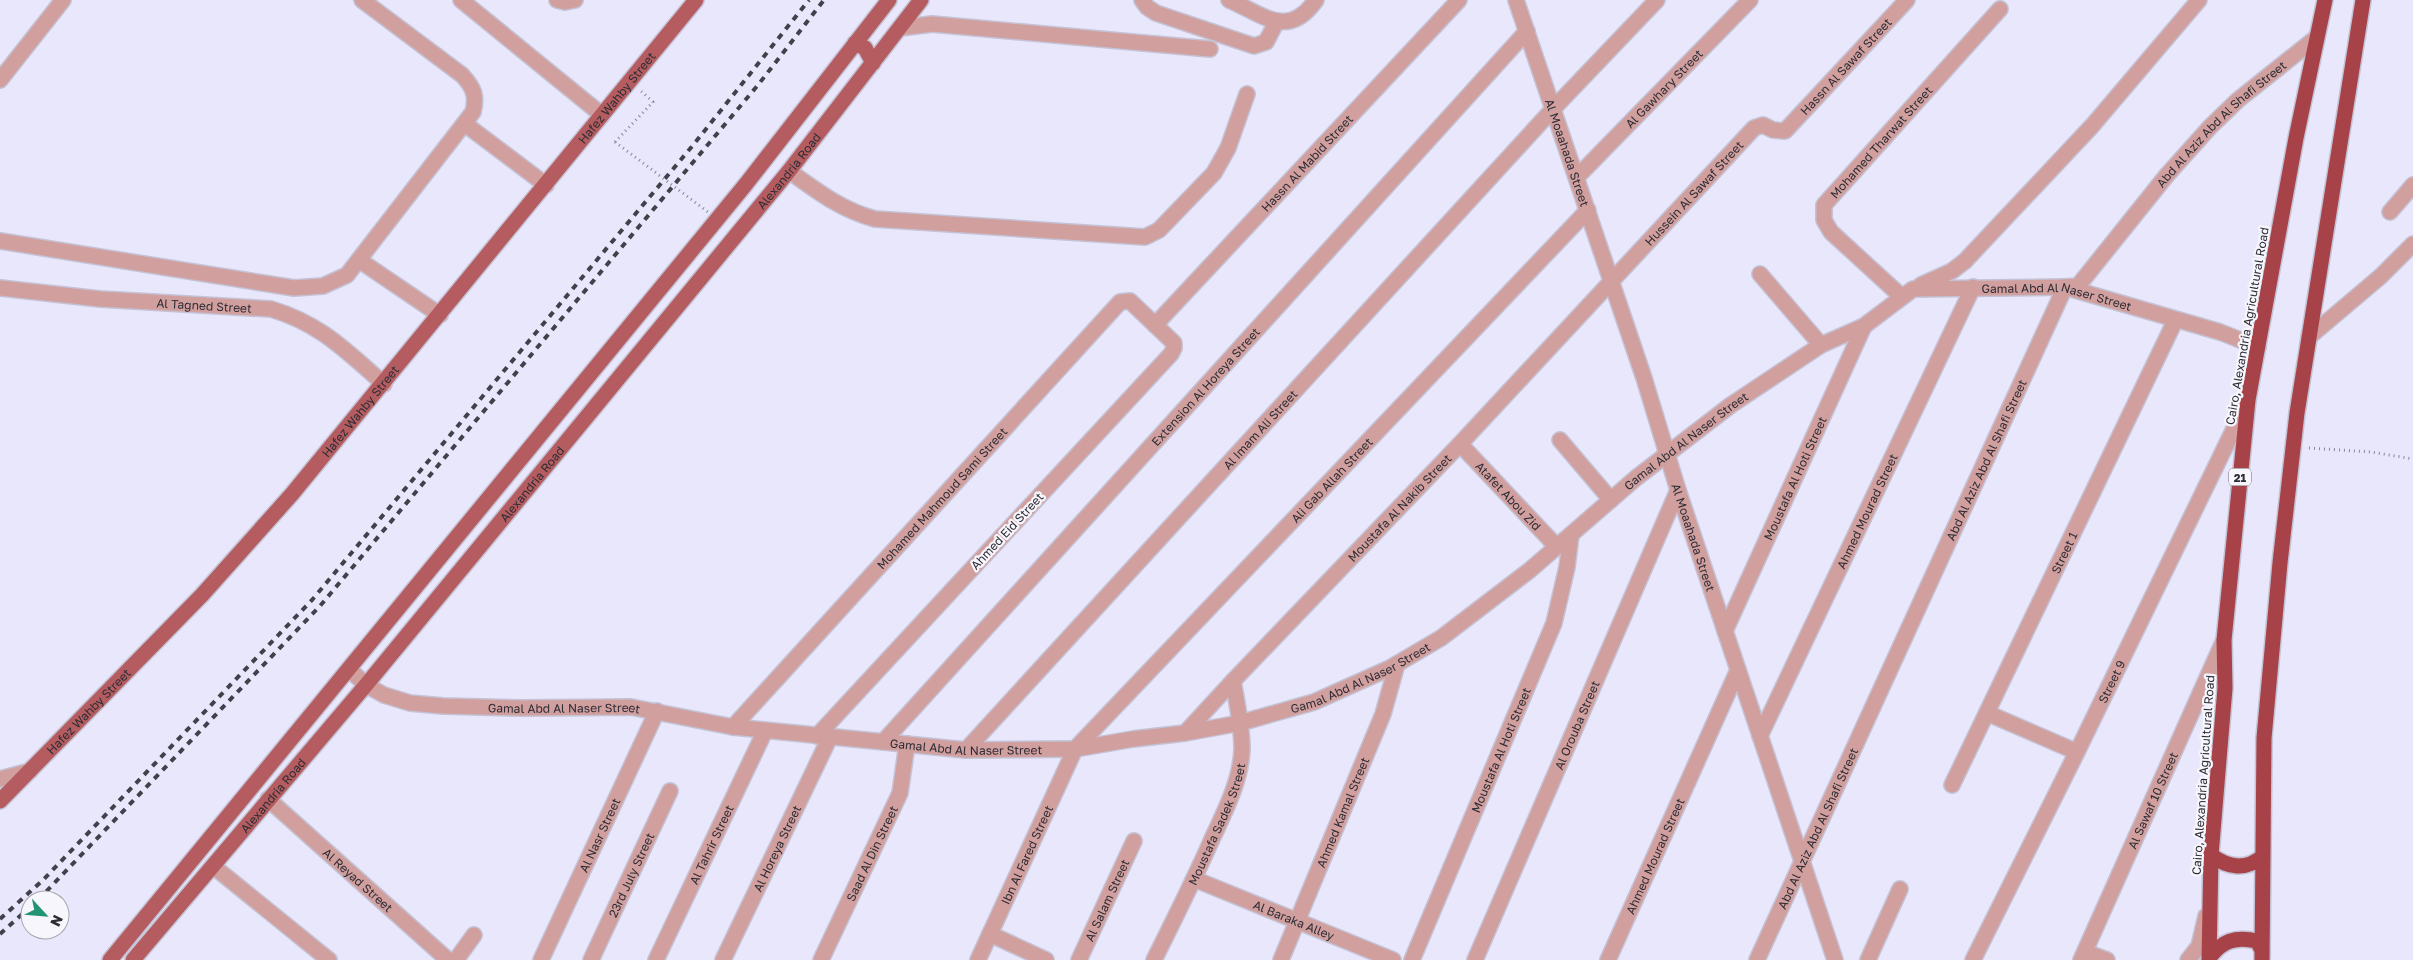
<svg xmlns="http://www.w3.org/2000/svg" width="2413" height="960" font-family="'Golos Text',sans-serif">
  <rect width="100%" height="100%" fill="#e9e7fc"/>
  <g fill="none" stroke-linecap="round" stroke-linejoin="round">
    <defs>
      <g id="minor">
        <path d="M461 0 602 115"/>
        <path d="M557 0 565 2 575 0"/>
        <path d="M1142 0 1147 7 1156 13 1254 46 1266 42 1277 21"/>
        <path d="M1229 0C1264 15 1288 40 1316 0"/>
        <path id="s1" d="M1516 0 1644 378 1678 490 1835 960"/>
        <path d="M900 28 932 24 1210 49"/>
        <path d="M0 80 63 0"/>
        <path d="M465 124 546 185"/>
        <path d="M789 171C817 191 841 210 875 219L1145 237 1159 230 1214 173 1228 148 1247 94"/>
        <path id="s2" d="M1577 177 1750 0"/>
        <path d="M2390 212 2413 185"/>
        <path d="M0 241 294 288 323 286 347 275 473 112C477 96 474 88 462 75L362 0"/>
        <path d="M359 260 440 315"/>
        <path d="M1760 274 1821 345"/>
        <path d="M1921 285 1952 271 1965 261 2092 126 2199 0"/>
        <path id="s3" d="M0 288 100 299 271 309C321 324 346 351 384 384"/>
        <path id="s4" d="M1902 297 1831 232 1824 220V205L2000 9"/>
        <path id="s5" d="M1155 325 1459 0"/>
        <path d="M2309 337 2381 276 2413 244"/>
        <path d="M1560 440 1611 500"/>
        <path id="s6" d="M1460 444 1557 547"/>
        <path id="s7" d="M1725 631 1864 326"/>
        <path id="s8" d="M350 670 366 685 384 695 410 703 443 706 522 708 631 707 733 727 966 750 1075 749 1133 739 1185 733 1240 723 1314 702 1390 668 1441 638 1530 570 1636 478 1731 405 1821 345 1864 326 1913 289 2065 287 2220 332 2258 347"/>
        <path d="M1987 713 2077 752"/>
        <path id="s9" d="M733 727 1120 302 1130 301 1174 343V348L1171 354 817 736"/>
        <path id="s10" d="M1185 733 1233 681 1460 444 1754 128 1763 125 1773 130 1785 131 1907 0"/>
        <path id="s11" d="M1760 736 1973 287"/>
        <path id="s12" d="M883 742 1527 31"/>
        <path id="s13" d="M966 750 1553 109 1657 0"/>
        <path d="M0 779 30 771"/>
        <path id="s14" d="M1952 785 2175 321"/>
        <path id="s15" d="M268 799 448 960"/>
        <path d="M213 866 329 960"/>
        <path id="s16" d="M1194 879 1393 960"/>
        <path d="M990 934 1046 960"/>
        <path d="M2085 952 2107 960"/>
        <path d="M456 960 474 935"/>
        <path id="s17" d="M541 960 657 711"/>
        <path id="s18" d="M591 960 670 791"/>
        <path id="s19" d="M656 960 765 731"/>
        <path id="s20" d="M723 960 830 737"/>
        <path id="s21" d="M821 960 900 793 907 744"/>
        <path id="s22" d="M978 960 1075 749 1588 210"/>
        <path id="s23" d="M1079 960 1134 841"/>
        <path id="s24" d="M1154 960C1174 920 1194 880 1212 839 1225 811 1241 780 1242 749 1242 726 1237 703 1233 681"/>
        <path id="s25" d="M1281 960 1383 714 1397 664"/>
        <path id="s26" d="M1412 960 1554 623 1567 567 1571 535"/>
        <path id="s27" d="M1475 960 1678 490"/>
        <path id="s28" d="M1608 960 1738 670"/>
        <path id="s29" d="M1757 960 2065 287 2078 286 2167 175 2210 127 2238 100 2317 37"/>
        <path d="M1868 960 1900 889"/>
        <path id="s30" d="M1973 960 2077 752 2248 400"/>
        <path id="s31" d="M2081 960 2224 640"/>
        <path d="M2188 960 2199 946 2206 916"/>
      </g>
      <g id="major">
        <path d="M855 43 865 48 873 63"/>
        <path id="s32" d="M0 801 202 595 292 494 696 0"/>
        <path d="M110 960 746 184 889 0"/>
        <path id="s33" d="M133 960 366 685 789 171 921 0"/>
      </g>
      <path id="highway" d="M2211 855C2228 868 2246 871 2263 856
        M2209 958C2222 941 2235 936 2257 941L2262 950
        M2209 960 2211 855 2225 688 2224 640 2248 400 2296 138 2325 0
        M2262 960 2264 738 2280 563 2297 413 2363 0"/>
    </defs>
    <use href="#minor" stroke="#c4c2d4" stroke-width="18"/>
    <use href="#major" stroke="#c4c2d4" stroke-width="18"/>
    <use href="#highway" stroke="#c4c2d4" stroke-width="18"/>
    <path stroke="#888796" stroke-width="3" stroke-dasharray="1 4" stroke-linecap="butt" d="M615 142 653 102 641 91
      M2309 448 2371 452 2413 459"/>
    <use href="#minor" stroke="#d19f9e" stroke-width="15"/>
    <use href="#major" stroke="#b45c5f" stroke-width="15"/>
    <use href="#highway" stroke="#a74249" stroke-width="15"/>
    <path stroke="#42414b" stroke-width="4" stroke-dasharray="6 6" stroke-linecap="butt" d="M38 900 320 606 758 85 824 0
      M0 919 43 880 312 600 694 144 809 0
      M0 934 30 907"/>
    <path stroke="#888796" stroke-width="3" stroke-dasharray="1 4" stroke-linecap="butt" d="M615 142 708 212"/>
  </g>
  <g text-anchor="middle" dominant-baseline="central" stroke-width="4.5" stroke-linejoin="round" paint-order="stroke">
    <rect fill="#f7f6fc" stroke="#6a6971" stroke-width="1" x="2229" y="468.5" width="22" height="17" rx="4"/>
    <g font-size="11" font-weight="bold" fill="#2e2d36">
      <text x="2240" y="477">21</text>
    </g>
    <g font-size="12" fill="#2e2d36" stroke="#f7f6fc">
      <text stroke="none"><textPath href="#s10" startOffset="952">Hassn Al Sawaf Street</textPath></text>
      <text stroke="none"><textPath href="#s2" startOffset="124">Al Gawhary Street</textPath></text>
      <text stroke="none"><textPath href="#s32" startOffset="936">Hafez Wahby Street</textPath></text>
      <text stroke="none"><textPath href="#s29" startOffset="970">Abd Al Aziz Abd Al Shafi Street</textPath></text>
      <text stroke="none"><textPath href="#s4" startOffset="210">Mohamed Tharwat Street</textPath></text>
      <text stroke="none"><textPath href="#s1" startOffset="161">Al Moaahada Street</textPath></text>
      <text stroke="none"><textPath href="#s5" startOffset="222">Hassn Al Mabid Street</textPath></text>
      <text stroke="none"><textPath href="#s33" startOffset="1026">Alexandria Road</textPath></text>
      <text stroke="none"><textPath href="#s10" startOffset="742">Hussein Al Sawaf Street</textPath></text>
      <text stroke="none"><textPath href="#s8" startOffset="1858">Gamal Abd Al Naser Street</textPath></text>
      <text stroke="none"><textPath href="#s3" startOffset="205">Al Tagned Street</textPath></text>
      <text transform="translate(2247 326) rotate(-80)">Cairo, Alexandria Agricultural Road</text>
      <text stroke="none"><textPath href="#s12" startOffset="480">Extension Al Horeya Street</textPath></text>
      <text stroke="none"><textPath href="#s32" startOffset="531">Hafez Wahby Street</textPath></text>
      <text stroke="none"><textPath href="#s13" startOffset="435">Al Imam Ali Street</textPath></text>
      <text stroke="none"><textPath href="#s8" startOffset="1439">Gamal Abd Al Naser Street</textPath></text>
      <text stroke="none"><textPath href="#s29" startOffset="550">Abd Al Aziz Abd Al Shafi Street</textPath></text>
      <text stroke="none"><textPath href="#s7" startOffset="168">Moustafa Al Hoti Street</textPath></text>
      <text stroke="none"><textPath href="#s22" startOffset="604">Ali Gab Allah Street</textPath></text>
      <text stroke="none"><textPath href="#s33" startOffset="621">Alexandria Road</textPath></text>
      <text stroke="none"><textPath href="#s6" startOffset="71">Atafet Abou Zid</textPath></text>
      <text stroke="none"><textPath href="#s9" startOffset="310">Mohamed Mahmoud Sami Street</textPath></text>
      <text stroke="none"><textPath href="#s10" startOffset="311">Moustafa Al Nakib Street</textPath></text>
      <text stroke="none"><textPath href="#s11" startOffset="249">Ahmed Mourad Street</textPath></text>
      <text transform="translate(1007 531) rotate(-47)">Ahmed Eid Street</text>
      <text stroke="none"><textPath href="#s1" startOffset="566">Al Moaahada Street</textPath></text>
      <text stroke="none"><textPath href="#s14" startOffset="258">Street 1</textPath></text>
      <text stroke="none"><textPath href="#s8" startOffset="1034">Gamal Abd Al Naser Street</textPath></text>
      <text stroke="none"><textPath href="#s30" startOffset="311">Street 9</textPath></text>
      <text stroke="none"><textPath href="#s8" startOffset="224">Gamal Abd Al Naser Street</textPath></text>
      <text stroke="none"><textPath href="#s32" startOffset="126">Hafez Wahby Street</textPath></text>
      <text stroke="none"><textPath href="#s27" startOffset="256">Al Orouba Street</textPath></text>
      <text stroke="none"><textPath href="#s8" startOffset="629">Gamal Abd Al Naser Street</textPath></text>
      <text stroke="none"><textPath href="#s26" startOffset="228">Moustafa Al Hoti Street</textPath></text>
      <text transform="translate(2203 775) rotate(-86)">Cairo, Alexandria Agricultural Road</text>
      <text stroke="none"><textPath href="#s33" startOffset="216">Alexandria Road</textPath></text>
      <text stroke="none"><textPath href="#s31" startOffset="175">Al Sawaf 10 Street</textPath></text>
      <text stroke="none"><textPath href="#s25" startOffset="160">Ahmed Kamal Street</textPath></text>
      <text stroke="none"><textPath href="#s24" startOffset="150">Moustafa Sadek Street</textPath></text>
      <text stroke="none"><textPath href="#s29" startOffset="145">Abd Al Aziz Abd Al Shafi Street</textPath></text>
      <text stroke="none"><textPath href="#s17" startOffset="138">Al Nasr Street</textPath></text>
      <text stroke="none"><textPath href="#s19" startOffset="128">Al Tahrir Street</textPath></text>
      <text stroke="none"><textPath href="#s20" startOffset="124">Al Horeya Street</textPath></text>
      <text stroke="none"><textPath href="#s21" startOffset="118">Saad Al Din Street</textPath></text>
      <text stroke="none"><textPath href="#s22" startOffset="116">Ibn Al Fared Street</textPath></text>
      <text stroke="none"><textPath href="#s28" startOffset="114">Ahmed Mourad Street</textPath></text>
      <text stroke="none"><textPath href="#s18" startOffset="94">23rd July Street</textPath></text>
      <text stroke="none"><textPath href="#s15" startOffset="121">Al Reyad Street</textPath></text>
      <text stroke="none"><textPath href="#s23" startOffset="66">Al Salam Street</textPath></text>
      <text stroke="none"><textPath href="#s16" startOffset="108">Al Baraka Alley</textPath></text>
    </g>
  </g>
  <g transform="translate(45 915) rotate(116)"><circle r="24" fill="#f7f6fc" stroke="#a7a6ad"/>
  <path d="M0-4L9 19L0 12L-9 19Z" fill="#239375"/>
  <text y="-8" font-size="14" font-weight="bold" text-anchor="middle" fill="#2e2d36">N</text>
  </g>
</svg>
